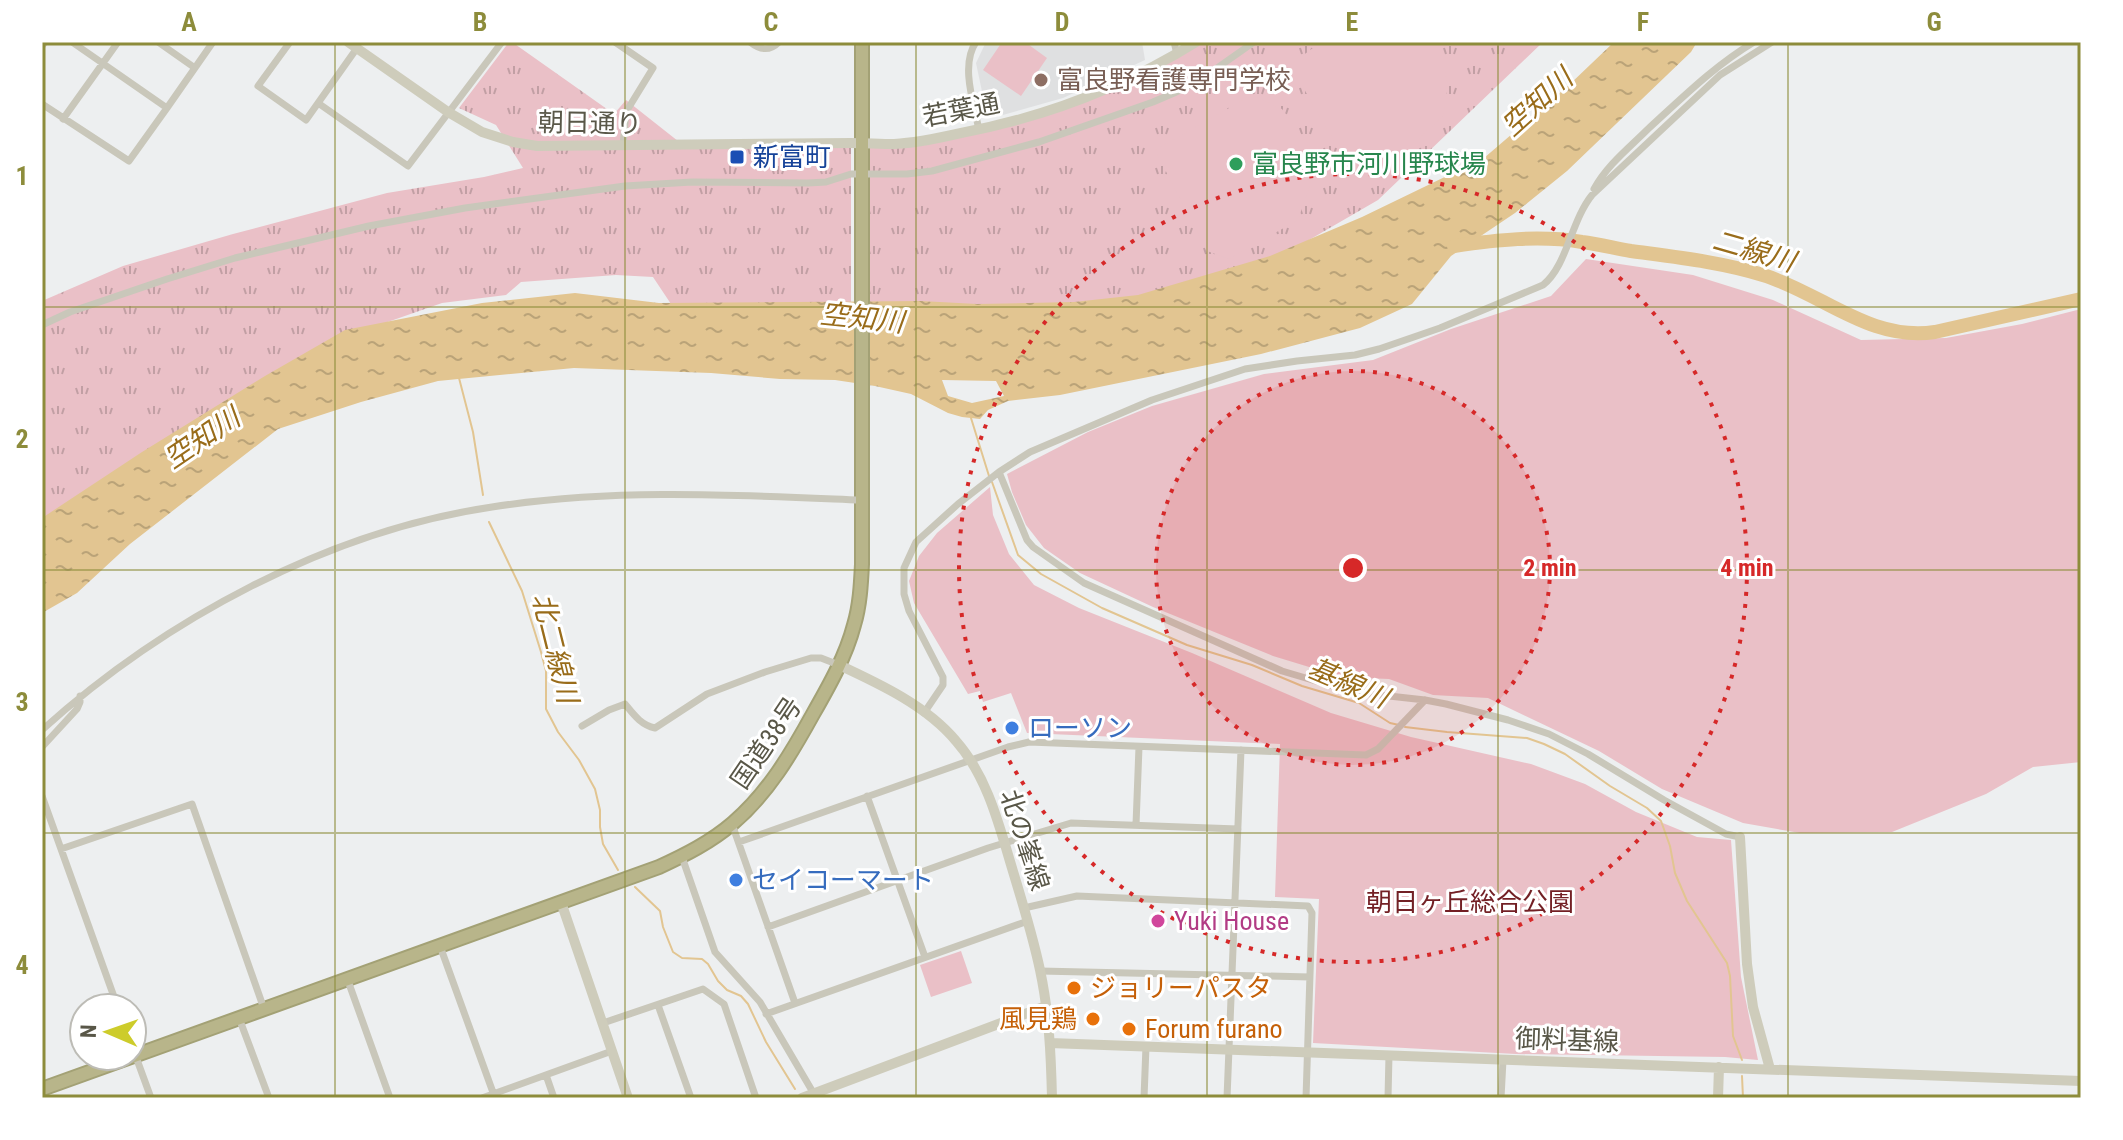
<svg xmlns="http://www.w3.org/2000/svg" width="2123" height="1140" font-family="'Roboto Condensed','Noto Sans JP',sans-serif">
  <defs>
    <pattern id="grass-tufts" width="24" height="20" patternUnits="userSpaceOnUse" patternTransform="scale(2)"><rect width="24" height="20" fill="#eac0c7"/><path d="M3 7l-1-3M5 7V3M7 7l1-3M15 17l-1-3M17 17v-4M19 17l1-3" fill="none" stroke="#c19fa4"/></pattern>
    <pattern id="water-ripples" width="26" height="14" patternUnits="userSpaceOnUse" patternTransform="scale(2)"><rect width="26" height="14" fill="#e2c591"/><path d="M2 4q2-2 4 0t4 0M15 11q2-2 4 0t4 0" fill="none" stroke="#baa378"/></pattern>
  </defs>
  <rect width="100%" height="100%" fill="#edeff0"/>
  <path fill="#dfe0e1" d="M986 42H1142L1145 60 1063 98 992 118 987 115 976 63Z"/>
  <path fill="url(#grass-tufts)" d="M509 42H512L614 114 626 100 683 145 851 143V311L673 307 653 277 616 275 521 282 506 295 442 303 359 332 42 523V301L123 266 233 234 387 193 484 177 523 168 496 125 459 108Z
    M1196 42H1543L1378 200 1271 262 1105 307 866 310 868 143 895 144 1064 106Z"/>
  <path fill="#eac0c7" d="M1002 42H1025L1047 58 1021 96 983 70Z
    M1321 42H1436L1439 47 1448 85 1443 116 1403 153 1368 167 1346 161 1290 65Z
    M1252 95 1282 109 1307 142 1312 179 1298 220 1229 259 1207 251 1155 150Z
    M1586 259 1693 275 1773 300 1861 340 1946 338 2022 324 2081 309V762L2033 767 1986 794 1892 832 1800 833 1743 823 1662 789 1599 751 1488 698 1433 695 1389 679 1342 677 1273 656 1153 607 1080 573 1044 548 1026 525 1012 492 1007 474 1088 432 1152 406 1264 374 1373 360 1451 329 1551 296Z
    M990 487 993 515 1009 554 1034 585 1079 608 1192 653 1331 713 1411 737 1531 764 1585 784 1636 812 1697 837 1731 840 1741 977 1758 1060 1725 1057 1516 1054 1313 1043 1319 899 1275 897 1280 744 1027 733 1011 693 983 702 980 691 968 694 914 603 909 581 919 556 937 533Z
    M961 951 972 983 931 997 920 965Z"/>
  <path fill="url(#water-ripples)" fill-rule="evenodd" d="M1614 42H1697L1691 52 1567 171 1515 213 1451 256 1412 304 1360 328 1261 354 1060 395 1008 401 988 410 980 419 962 417 948 413 911 394 875 386 835 380 780 379 711 373 574 368 438 381 361 402 278 429 130 544 77 593 42 613V518L142 452 265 376 345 330 482 303 575 293 659 303 921 301 977 304 1074 302 1138 295 1270 256 1362 217 1484 158 1569 85ZM942 380 996 381 1004 396 972 403 948 396Z"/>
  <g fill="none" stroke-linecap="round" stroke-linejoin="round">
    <path stroke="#e2c591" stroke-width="2" d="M459 378 473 432 483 495
      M971 418 989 476
      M992 482 1018 555 1041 574 1102 608 1187 645 1252 665 1302 686 1359 703 1390 723 1399 725
      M489 522 522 591 541 652 546 671V709L558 732 579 760 595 789 600 810V827L603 844 618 870
      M1405 727 1447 732 1527 738 1544 744 1565 754 1610 786 1647 808 1661 821 1670 846 1675 873 1687 901 1727 963 1730 976 1733 1036 1742 1060
      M635 887 660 911 663 927 673 952 682 958 702 959 708 964 718 981 727 990 741 996 748 1004 766 1042 795 1089
      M1742 1076 1743 1098"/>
    <path stroke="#e2c591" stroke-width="14" d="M1454 246C1496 240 1539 235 1582 242 1598 244 1614 248 1631 251 1675 257 1721 262 1763 275 1822 293 1870 342 1935 332L2081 299"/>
    <defs>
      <path id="highway" d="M42 1089 659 867C685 855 711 842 733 823 768 793 791 754 813 714 829 686 846 656 854 625 860 605 861 584 862 564V42"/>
    </defs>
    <use href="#highway" stroke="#a3a175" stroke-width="16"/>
    <path stroke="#c9c7ba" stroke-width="7" d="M72 42 167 108 213 42
      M158 42 195 68
      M290 42 258 86 306 120 357 48
      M615 42 653 68 626 112 623 145
      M750 42C760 50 769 52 779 42
      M976 42C960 65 974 104 979 130
      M1174 42 1177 54
      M42 46 45 42
      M318 103 408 166 502 42
      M42 104 129 161 167 108
      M63 119 118 42
      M1594 189C1607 165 1629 148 1648 129 1682 98 1714 66 1754 42
      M42 325 70 312 167 279 235 258 369 226 465 208 625 186 692 182 808 183 826 182 851 174H907L932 171 1039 142 1153 102 1174 93 1200 80 1254 42
      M999 472 1027 540 1033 547 1084 583 1282 671 1353 692 1425 700 1446 704 1508 720 1549 734 1588 754 1664 800 1726 834 1740 837
      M924 713 943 685V677L909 611 904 594V568L916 542 958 504 999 472 1030 452 1152 400 1245 369 1297 361 1355 355 1379 349 1440 328 1543 285C1567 266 1571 221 1592 195L1720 75 1772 42
      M582 726 609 710 625 704C634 715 641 725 655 728L707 694 765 672 811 658H821L839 665
      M42 730C164 620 328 531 492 507 614 488 737 495 861 500
      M42 747 77 709 80 702V696
      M42 796 118 1008
      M867 796 925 957
      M732 824 795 1003
      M1136 825 1139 747
      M739 842 1008 747 1029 742 1366 755 1378 749 1425 700
      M61 849 192 804 264 1009
      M682 857 715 952 760 1002 814 1094
      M1024 908 1077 896 1308 906 1312 913 1306 1098
      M768 927 988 848 1071 823 1238 829
      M440 946 495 1098
      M1040 971 1310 977
      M347 978 390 1098
      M658 1005 691 1098
      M766 1014 1028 921
      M239 1018 269 1098
      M603 1023 703 989 724 1004 756 1098
      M132 1046 151 1098
      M546 1075 554 1098
      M482 1098 612 1051
      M1144 1098 1146 1046
      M1227 1098 1241 750
      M1388 1098 1389 1055
      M1501 1098 1503 1060"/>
    <path stroke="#ceccbb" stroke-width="10" d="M348 42 448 112 482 132 513 142 537 146 851 143C865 143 880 144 894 144 917 143 939 138 961 133 1045 117 1124 87 1196 42
      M839 665C880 684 927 706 956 741 985 774 997 817 1009 858 1020 895 1032 932 1040 970 1049 1012 1051 1055 1052 1098
      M1740 837 1747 964 1753 1007 1770 1069
      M561 902 628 1098
      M1050 1043 2081 1081
      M802 1098 1046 1006
      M1718 1098 1719 1067"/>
    <use href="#highway" stroke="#b8b58a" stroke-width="12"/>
  </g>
  <path fill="none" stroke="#8d8c3b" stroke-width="2" stroke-opacity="0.55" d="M335 42V1098M625 42V1098M916 42V1098M1207 42V1098M1498 42V1098M1788 42V1098M42 307H2081M42 570H2081M42 833H2081"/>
  <circle cx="1353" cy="568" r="197" fill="#d62828" fill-opacity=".12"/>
  <g fill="none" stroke="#d62828" stroke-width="4" stroke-dasharray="4 8">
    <circle cx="1353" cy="568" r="197"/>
    <circle cx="1353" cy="568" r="394"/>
  </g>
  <circle fill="#8d6e63" stroke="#fff" stroke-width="3" cx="1041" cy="80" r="8"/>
  <rect fill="#1a4fb4" stroke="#fff" stroke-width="3" x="729" y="149" width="16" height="16" rx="4"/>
  <circle fill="#2e9e5b" stroke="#fff" stroke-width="3" cx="1236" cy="164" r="8"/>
  <g fill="#3f7fe0" stroke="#fff" stroke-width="3">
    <circle cx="1012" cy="728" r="8"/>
    <circle cx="736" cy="880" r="8"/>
  </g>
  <circle fill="#d1479c" stroke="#fff" stroke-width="3" cx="1158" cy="921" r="8"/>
  <g fill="#e8710a" stroke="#fff" stroke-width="3">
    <circle cx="1074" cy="988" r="8"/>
    <circle cx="1093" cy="1019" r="8"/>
    <circle cx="1129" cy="1029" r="8"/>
  </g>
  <g text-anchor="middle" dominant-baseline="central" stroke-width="6" stroke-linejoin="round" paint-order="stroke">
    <g font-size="26" fill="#785e54" stroke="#fff" text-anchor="start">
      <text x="1057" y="80">富良野看護専門学校</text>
    </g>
    <g font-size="26" fill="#595748" stroke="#fff">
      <text transform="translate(961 110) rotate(-11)">若葉通</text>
      <text transform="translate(590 123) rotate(1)">朝日通り</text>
      <text transform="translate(766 743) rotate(-56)">国道38号</text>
      <text transform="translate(1025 840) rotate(72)">北の峯線</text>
      <text transform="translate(1567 1040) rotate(2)">御料基線</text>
    </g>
    <g font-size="26" fill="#164399" stroke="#fff" text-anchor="start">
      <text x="753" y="157">新富町</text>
    </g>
    <g font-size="26" fill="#27864d" stroke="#fff" text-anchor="start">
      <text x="1252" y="164">富良野市河川野球場</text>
    </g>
    <g font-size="26" fill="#366cbe" stroke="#fff" text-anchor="start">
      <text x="1028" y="728">ローソン</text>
      <text x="752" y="880">セイコーマート</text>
    </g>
    <g font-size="26" fill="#732025" stroke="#fff">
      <text x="1470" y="902">朝日ヶ丘総合公園</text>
    </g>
    <g font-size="26" fill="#b23c85" stroke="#fff" text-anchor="start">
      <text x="1174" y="921">Yuki House</text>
    </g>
    <g font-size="26" fill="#c56008" stroke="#fff" text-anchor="start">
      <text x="1090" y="988">ジョリーパスタ</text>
      <text x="1077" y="1019" text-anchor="end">風見鶏</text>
      <text x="1145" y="1029">Forum furano</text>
    </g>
    <g font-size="28" font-style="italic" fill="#996c1a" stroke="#fff">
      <text transform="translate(1537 102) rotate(-42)">空知川</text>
      <text transform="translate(1754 251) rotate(16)">二線川</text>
      <text transform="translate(862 318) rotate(6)">空知川</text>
      <text transform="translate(202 438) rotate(-34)">空知川</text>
      <text transform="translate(555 648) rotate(76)">北二線川</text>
      <text transform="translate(1348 683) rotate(23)">基線川</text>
    </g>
  </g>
  <circle cx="1353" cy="568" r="12" fill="#d62828" stroke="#fff" stroke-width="4"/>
  <g font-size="24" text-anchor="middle" font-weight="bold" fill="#d62828" stroke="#fff" stroke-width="6" stroke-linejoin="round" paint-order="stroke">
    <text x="1550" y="576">2 min</text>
    <text x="1747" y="576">4 min</text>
  </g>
  <rect width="2123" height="1140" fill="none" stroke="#ffffff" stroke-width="88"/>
  <g transform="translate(108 1032) rotate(272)"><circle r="38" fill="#ffffff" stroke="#bdbcb6" stroke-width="2"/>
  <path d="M0-6L14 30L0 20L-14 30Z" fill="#cdcc2b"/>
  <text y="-12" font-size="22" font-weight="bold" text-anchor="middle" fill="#595748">N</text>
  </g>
  <rect x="44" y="44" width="2035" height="1052" fill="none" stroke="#8d8c3b" stroke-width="3"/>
  <g font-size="26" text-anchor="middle" font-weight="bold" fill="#8d8c3b">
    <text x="189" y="31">A</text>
    <text x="480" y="31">B</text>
    <text x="771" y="31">C</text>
    <text x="1062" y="31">D</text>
    <text x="1352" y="31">E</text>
    <text x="1643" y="31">F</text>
    <text x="1934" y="31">G</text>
    <text x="22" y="185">1</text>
    <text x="22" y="448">2</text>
    <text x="22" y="711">3</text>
    <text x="22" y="974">4</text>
  </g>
</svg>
